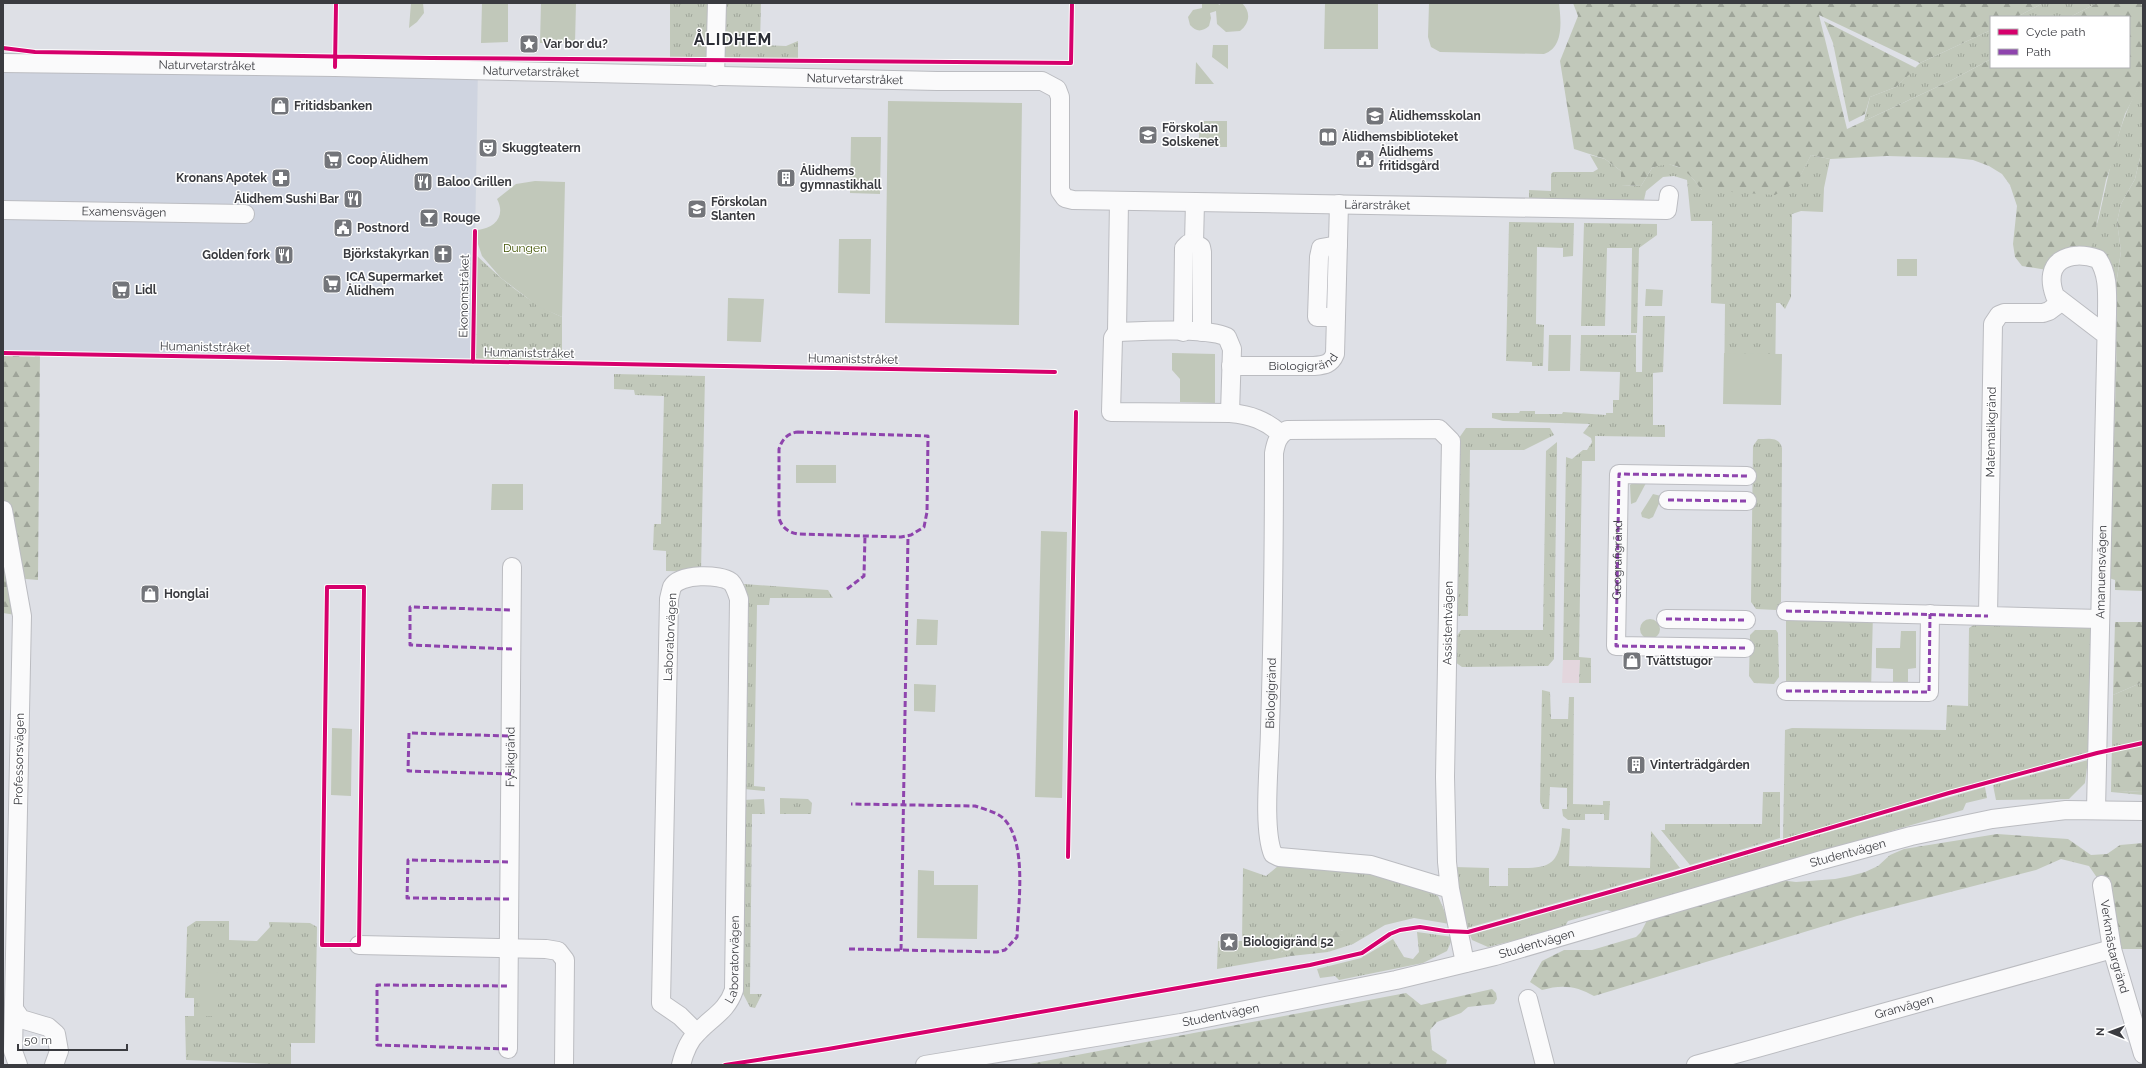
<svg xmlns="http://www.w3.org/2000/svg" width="2146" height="1068" font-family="Raleway,sans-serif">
  <defs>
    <pattern id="grass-tufts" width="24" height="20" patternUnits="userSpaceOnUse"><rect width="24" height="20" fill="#c1c8ba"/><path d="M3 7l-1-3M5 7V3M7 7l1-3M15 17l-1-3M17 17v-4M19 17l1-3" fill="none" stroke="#9ea499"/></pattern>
    <pattern id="forest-firs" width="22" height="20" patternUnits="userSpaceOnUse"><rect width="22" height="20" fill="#c1c8ba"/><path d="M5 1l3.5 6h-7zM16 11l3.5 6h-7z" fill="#9ea499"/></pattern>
  </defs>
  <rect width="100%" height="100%" fill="#dee0e6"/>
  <path fill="#cfd4e0" d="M3 63 478 67 473 362 3 353Z"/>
  <path fill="#e3d6dd" d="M1563 660H1580L1579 683H1562Z"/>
  <path fill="url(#grass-tufts)" d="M670 3H761L760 45 786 46 798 41V61L670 60Z
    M2043 3H2097L2070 17H2017Z
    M1991 30V59L1952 80 1864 121 1870 97 1896 87 1920 63Z
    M2143 80V145L2135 179 2121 204 2117 222 2121 251 2115 292 2114 327 2117 348 2109 578 2107 298C2103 289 2090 263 2090 255 2090 243 2096 228 2099 217 2110 171 2117 120 2143 80Z
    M1590 155 1605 159 1621 171V185L1641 186 1652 168 1665 163 1685 169 1702 190 1798 180 1811 155 1830 159 1824 188 1823 212 1801 211 1792 214 1791 297 1785 309 1780 303H1776L1775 388 1724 395 1725 304 1711 303 1712 221H1691L1687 180 1674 176 1663 177 1646 191 1642 209 1529 208V190L1551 191V174L1553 172H1593L1598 169Z
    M1509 222 1574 223 1573 256 1563 257V248L1537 247 1536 324 1544 325 1543 366H1532V362L1506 361Z
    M1584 223 1657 224V235L1639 248 1637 333H1631L1632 248H1607L1605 326H1581Z
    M474 253C503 281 526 301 562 317V363L473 362Z
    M1643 316H1665L1663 372 1653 373V425H1665V437L1595 436V461H1582L1579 657 1591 658V683H1579L1580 660H1563L1566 457 1572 459 1583 450H1587L1592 442 1591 438 1583 433 1590 424 1503 421 1492 418V413H1519L1520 411H1535V414H1562L1563 412 1606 415V413H1613V400H1619L1620 372 1580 371 1581 335H1636V372H1642Z
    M614 374 705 376 701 572 666 571V551L653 550 654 524H661L664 396 635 395 634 390 614 389Z
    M1466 428H1550L1554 435 1524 450H1470L1468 616H1455L1459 438Z
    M1758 439C1768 439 1779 436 1782 448L1781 602 1776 610 1756 609 1751 602 1753 446Z
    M1557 442 1554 659 1548 666 1462 667 1455 662 1454 640 1461 630H1543L1546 451Z
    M744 584 828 590 833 598H770L769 605H757L754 786 765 787V791L744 789 748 599Z
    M1786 611 1873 613 1871 691H1786Z
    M1988 616 2100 619 2097 753 1949 793 1783 841 1785 730 1792 728 1946 730 1947 705 1968 706 1969 628Z
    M1755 630H1776L1778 633 1779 677 1774 684 1754 683 1749 676 1750 635Z
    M2143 682V746L2118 749 2119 791 2143 792V795L2111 792 2113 695Z
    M1542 690 1550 692 1551 719H1568L1569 697H1574L1573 804 1603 805V801H1610L1609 820H1604V814H1585V820H1568L1563 816 1562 809H1567V788L1550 787 1549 809H1543L1540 802Z
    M2088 760 2085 783 2069 799 1996 800 1993 785Z
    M1985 787 1987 798 1966 803 1963 810 1614 912 1607 910 1568 921 1564 928 1488 947 1472 940 1470 935Z
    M1763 792H1780V838L1690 865 1661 830H1665V824H1762Z
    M780 798 808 799 812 803 811 814H780Z
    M764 799 765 814H752L750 994H762L755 1008 750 1007 740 988 742 800Z
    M1562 828 1570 829 1569 866 1650 868 1651 831 1680 868 1467 928 1455 867 1489 868V886H1508V868C1545 868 1560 871 1562 828Z
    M1278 866 1377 871 1438 896 1450 924 1414 918 1385 925 1353 944 1328 952 1343 930 1281 952 1291 956 1217 969 1218 941H1242L1243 868 1266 876Z
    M196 921H229V940L257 941 270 927 269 922 310 923 317 927 315 1043H291V1065L186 1060 185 1016H194V998H185L187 931V927Z
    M1417 932 1453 937 1447 951 1423 963 1339 980 1335 976 1320 978 1317 969 1361 958 1393 939 1404 957 1413 959 1419 952Z"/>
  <path fill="url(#forest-firs)" d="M1573 3H2043L2017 17H1991V30L1920 63 1819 15 1847 129 1952 80 1991 59V67H2129V17H2070L2097 3H2143V80L2125 114 2119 134 2113 160 2106 180 2090 256 2053 271 2022 266 2015 257 2013 244 2017 206 2010 185 2002 174 1989 166 1973 160 1954 158 1887 156 1830 159 1811 155 1798 181 1775 195 1702 190C1686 170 1678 159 1652 168L1641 186 1621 185V171L1605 159 1574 149 1560 61 1578 16Z
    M1824 21 1916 68 1896 87 1870 97 1865 114 1849 122 1833 43Z
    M2143 145V591L2115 590V580L2109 578 2117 348 2114 327 2115 292 2121 251 2117 222 2121 204 2135 179Z
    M3 353 40 354 38 580 14 578 22 616 3 613Z
    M2115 622H2143V682L2113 695Z
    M2143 746V792L2118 791V749Z
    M1997 834 2068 839 2091 855 2107 854 2120 845 2143 843V949H2112L2102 885 2089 866 2061 859 2036 870 1857 916 1594 996C1577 986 1562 984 1542 990L1530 982 1542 961 1564 950H1592L1636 937 1641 932 1653 909 1763 878 1796 882 1835 879 1850 876 1865 872 1878 866 1890 855 1904 849Z
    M1344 930 1328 952 1291 956 1281 953 1301 935Z
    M1492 989 1496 993 1497 999 1494 1004 1468 1007 1461 1013 1437 1022 1430 1030 1432 1050 1447 1060 1446 1064 1024 1065 1406 993 1421 1005Z"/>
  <path fill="#c1c8ba" d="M411 3H423L424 13 417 22 409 28Z
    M482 3H508V42L481 43Z
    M541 3H576L575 43H540Z
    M1202 3H1218L1219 5 1222 3H1242C1251 12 1250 23 1240 31L1226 32 1217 24 1216 11 1210 13 1211 18 1209 26C1202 32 1196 32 1190 25L1188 17 1193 10 1202 8Z
    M1325 3H1378V49H1324Z
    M1429 3H1559C1561 21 1564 47 1544 54L1440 52 1431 47 1428 37Z
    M1213 45H1228V69L1212 57Z
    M1196 62 1214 84H1195Z
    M888 101 1022 103 1019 325 885 323Z
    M1199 121H1227V147H1199Z
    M851 137H881L880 194 850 193Z
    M535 181 565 182 562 317 539 307 501 278 482 256 478 244V230C495 228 506 216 497 199L516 184Z
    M839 239H871L870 294 838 293Z
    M1897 259H1917V276H1897Z
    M1646 289 1663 290 1662 306H1645Z
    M728 298 764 299 761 342 727 341Z
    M1549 335H1571L1570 371H1548Z
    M1172 353 1215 354V403L1180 402V379L1172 370Z
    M1724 353 1782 354 1781 405 1723 404Z
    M796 465H836V483H796Z
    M1634 482 1646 483 1636 502 1631 504 1630 485Z
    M492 484H523V510H491Z
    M1653 494 1661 496V499L1653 517 1649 519 1642 517 1641 513Z
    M1041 531 1067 532 1062 798 1035 797Z
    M917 619 938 620 937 645H916Z
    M1640 629a10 10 0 1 1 20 0a10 10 0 1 1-20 0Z
    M1901 631H1916V668L1908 669V685H1893V669L1876 668V648H1900Z
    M914 684 936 685 935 712 914 711Z
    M332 728 352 729 351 796 331 795Z
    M918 870 934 871V885H978L977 939 917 938Z
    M200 972 218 973V1016H199Z"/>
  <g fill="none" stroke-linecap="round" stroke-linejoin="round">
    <defs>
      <g id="minor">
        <path id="s1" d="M3 63 335 67 937 81H1042L1057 89 1060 97V191L1065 198 1073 200 1667 210 1669 195"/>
        <path d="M715 77 717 3"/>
        <path d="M1119 201 1117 332 1113 338 1111 412 1230 413C1251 415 1265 420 1281 434"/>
        <path d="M1195 202 1194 243 1201 247 1202 252V332"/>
        <path id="s2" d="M3 210 245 214"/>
        <path d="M2061 302 2049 311 2043 313H2004L1999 315 1993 324 1988 616 2100 619"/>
        <path d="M1336 317H1317L1319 257 1321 248 1338 245"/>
        <path d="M1117 332C1141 331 1207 327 1227 337L1232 349 1230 413"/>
        <path d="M1183 332 1184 248 1188 244 1194 243"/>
        <path id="s3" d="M1231 366H1314C1325 365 1331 364 1335 354L1339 204"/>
        <path d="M1668 500 1747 501"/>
        <path d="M3 510 22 616 13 1051 18 1065"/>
        <path d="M1786 611 1988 616"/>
        <path d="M1666 619 1746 620"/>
        <path d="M1745 648 1616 646 1619 474 1747 476"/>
        <path d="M1786 691 1929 692 1930 614"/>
        <path id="s4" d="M2096 810 2107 314C2107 295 2109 275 2098 259 2069 249 2042 261 2055 296L2106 335"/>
        <path id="s5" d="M2102 885 2112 949 2143 1054"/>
        <path id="s6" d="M1450 889 1371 865 1279 857 1273 854C1262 828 1270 759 1270 728 1273 636 1274 545 1274 453 1276 442 1278 436 1287 430L1439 429 1451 441 1445 777 1447 862 1450 889 1465 963"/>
        <path d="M359 945 546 949 558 951 565 960 564 1065"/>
        <path d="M1528 999 1545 1065"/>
        <path d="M14 1009 21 1019 48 1027 56 1034 59 1051 54 1065"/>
        <path id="s7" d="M508 1049 512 567"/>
        <path id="s8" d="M681 1065C684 1053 689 1040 698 1032 712 1017 727 1011 734 990L739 599C737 593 735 586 731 582 720 574 680 573 672 587 671 590 670 595 669 599L661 1003 680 1016 697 1033"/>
        <path id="s9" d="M925 1065 1181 1023 1396 980 1495 956 1822 860 1911 836 1992 819 2066 810 2143 811"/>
        <path id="s10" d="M1696 1065 2112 949"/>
      </g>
    </defs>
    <use href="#minor" stroke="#bbbcc1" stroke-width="20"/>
    <use href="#minor" stroke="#fafafb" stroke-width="18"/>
    <g stroke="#8e44ad" stroke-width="3" stroke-dasharray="6 3" stroke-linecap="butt">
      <path d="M798 432 928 436 927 512 924 527 911 535 901 537 798 534C788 532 782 528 779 518V449C782 439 788 433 798 432Z"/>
      <path d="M1668 500 1747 501"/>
      <path d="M847 589 864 576 865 535"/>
      <path d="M1786 611 1988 616"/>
      <path d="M1666 619 1746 620"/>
      <path id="s11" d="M1745 648 1616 646 1619 474 1747 476"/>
      <path d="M512 649 410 645V607L512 610"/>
      <path d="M1786 691 1929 692 1930 614"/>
      <path d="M511 774 408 771 409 733 511 736"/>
      <path d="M509 899 407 898 408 860 510 862"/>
      <path d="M849 949 997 952 1005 950 1017 937C1018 906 1028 842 1003 818 996 812 984 809 975 806L851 804"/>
      <path d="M901 950 908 536"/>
      <path d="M508 1049 377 1045V985L509 986"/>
    </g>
    <defs>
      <path id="cycleway" d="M3 48 35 52 431 58 1071 63 1072 3
        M335 67 336 3
        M3 353 1055 372
        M473 362 475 231
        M327 587H364L359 945H322Z
        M1068 857 1076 412
        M725 1065 828 1049 1310 965 1362 953 1390 934 1400 930 1420 927 1445 931 1468 932 1670 875 1949 793 2097 753 2143 743"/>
    </defs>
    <use href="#cycleway" stroke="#fff" stroke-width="6"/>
    <use href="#cycleway" stroke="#d6006c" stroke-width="4"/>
  </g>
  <defs>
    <symbol id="sight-square" viewBox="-11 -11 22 22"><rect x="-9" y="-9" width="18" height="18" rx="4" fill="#73757a" stroke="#fff"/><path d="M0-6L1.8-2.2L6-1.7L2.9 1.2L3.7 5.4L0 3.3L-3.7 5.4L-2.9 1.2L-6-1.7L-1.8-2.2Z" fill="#fff"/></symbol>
    <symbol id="shop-square" viewBox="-11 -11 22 22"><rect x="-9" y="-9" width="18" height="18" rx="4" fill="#73757a" stroke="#fff"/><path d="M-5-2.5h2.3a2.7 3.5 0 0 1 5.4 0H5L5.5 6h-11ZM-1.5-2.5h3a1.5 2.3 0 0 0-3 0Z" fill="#fff"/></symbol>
    <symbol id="school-square" viewBox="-11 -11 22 22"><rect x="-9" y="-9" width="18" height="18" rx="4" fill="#73757a" stroke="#fff"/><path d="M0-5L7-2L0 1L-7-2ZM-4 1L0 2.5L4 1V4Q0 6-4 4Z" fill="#fff"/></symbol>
    <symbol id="library-square" viewBox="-11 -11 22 22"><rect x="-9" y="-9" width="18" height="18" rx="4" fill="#73757a" stroke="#fff"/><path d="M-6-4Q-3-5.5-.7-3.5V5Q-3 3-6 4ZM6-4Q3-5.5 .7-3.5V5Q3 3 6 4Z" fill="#fff"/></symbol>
    <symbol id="theatre-square" viewBox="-11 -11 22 22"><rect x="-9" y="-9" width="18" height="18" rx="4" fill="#73757a" stroke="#fff"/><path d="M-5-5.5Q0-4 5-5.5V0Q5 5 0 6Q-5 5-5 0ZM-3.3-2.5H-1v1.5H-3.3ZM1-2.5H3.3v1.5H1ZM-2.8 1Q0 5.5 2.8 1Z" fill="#fff"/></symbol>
    <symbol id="civic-square" viewBox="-11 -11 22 22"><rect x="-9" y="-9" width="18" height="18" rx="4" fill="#73757a" stroke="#fff"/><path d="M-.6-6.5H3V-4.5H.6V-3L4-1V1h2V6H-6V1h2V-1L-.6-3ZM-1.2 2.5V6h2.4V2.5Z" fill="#fff"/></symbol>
    <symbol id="supermarket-square" viewBox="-11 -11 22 22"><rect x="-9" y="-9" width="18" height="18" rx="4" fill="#73757a" stroke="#fff"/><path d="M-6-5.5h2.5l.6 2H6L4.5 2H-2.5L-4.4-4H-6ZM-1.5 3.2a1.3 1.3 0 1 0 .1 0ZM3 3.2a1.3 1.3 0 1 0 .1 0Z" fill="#fff"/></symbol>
    <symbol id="pharmacy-square" viewBox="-11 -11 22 22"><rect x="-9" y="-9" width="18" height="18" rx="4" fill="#73757a" stroke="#fff"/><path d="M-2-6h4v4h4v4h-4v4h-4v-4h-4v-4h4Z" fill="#fff"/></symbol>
    <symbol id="building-square" viewBox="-11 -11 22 22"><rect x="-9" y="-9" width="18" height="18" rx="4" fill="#73757a" stroke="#fff"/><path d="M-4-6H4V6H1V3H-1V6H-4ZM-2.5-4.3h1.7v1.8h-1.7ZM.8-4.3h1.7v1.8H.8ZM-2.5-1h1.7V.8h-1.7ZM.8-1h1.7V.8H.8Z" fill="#fff"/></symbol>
    <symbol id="restaurant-square" viewBox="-11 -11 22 22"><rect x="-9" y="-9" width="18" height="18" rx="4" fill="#73757a" stroke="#fff"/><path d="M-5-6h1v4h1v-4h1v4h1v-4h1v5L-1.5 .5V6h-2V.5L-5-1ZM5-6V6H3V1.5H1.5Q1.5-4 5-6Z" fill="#fff"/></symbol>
    <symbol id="bar-square" viewBox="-11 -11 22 22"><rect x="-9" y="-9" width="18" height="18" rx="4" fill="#73757a" stroke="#fff"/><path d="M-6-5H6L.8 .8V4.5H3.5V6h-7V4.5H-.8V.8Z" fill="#fff"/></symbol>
    <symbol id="church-square" viewBox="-11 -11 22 22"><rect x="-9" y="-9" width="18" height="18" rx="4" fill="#73757a" stroke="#fff"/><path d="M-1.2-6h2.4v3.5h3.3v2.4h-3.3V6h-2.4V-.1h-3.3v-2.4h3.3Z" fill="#fff"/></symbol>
  </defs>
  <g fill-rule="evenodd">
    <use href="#sight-square" x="518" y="33" width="22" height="22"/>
    <use href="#shop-square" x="269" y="95" width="22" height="22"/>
    <use href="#school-square" x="1364" y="105" width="22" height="22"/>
    <use href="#school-square" x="1137" y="124" width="22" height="22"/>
    <use href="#library-square" x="1317" y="126" width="22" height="22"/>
    <use href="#theatre-square" x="477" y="137" width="22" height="22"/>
    <use href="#civic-square" x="1354" y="148" width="22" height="22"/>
    <use href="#supermarket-square" x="322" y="149" width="22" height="22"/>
    <use href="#pharmacy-square" x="270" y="167" width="22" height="22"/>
    <use href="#building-square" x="775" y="167" width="22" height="22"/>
    <use href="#restaurant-square" x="412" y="171" width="22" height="22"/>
    <use href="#restaurant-square" x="342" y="188" width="22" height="22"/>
    <use href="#school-square" x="686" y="198" width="22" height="22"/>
    <use href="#bar-square" x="418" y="207" width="22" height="22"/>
    <use href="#civic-square" x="332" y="217" width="22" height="22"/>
    <use href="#church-square" x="432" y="243" width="22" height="22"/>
    <use href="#restaurant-square" x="273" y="244" width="22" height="22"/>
    <use href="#supermarket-square" x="321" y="273" width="22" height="22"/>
    <use href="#supermarket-square" x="110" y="279" width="22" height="22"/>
    <use href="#shop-square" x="139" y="583" width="22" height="22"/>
    <use href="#shop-square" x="1621" y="650" width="22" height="22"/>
    <use href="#building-square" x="1625" y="754" width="22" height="22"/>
    <use href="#sight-square" x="1218" y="931" width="22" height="22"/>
  </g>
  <g text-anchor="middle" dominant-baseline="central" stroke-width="3" stroke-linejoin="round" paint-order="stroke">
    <g font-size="12" font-weight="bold" fill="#3a3b40" stroke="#fff" text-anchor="start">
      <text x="543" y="44">Var bor du?</text>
      <text x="294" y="106">Fritidsbanken</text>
      <text x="1389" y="116">Ålidhemsskolan</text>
      <text x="1162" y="128">Förskolan<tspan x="1162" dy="14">Solskenet</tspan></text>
      <text x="1342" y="137">Ålidhemsbiblioteket</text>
      <text x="502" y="148">Skuggteatern</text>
      <text x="1379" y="152">Ålidhems<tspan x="1379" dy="14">fritidsgård</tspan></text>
      <text x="347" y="160">Coop Ålidhem</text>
      <text x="800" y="171">Ålidhems<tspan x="800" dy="14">gymnastikhall</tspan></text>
      <text x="267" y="178" text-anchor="end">Kronans Apotek</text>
      <text x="437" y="182">Baloo Grillen</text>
      <text x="339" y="199" text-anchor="end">Ålidhem Sushi Bar</text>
      <text x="711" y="202">Förskolan<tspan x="711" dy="14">Slanten</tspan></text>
      <text x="443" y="218">Rouge</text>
      <text x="357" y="228">Postnord</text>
      <text x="429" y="254" text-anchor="end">Björkstakyrkan</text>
      <text x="270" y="255" text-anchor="end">Golden fork</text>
      <text x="346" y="277">ICA Supermarket<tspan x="346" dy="14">Ålidhem</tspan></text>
      <text x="135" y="290">Lidl</text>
      <text x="164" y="594">Honglai</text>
      <text x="1646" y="661">Tvättstugor</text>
      <text x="1650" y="765">Vinterträdgården</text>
      <text x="1243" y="942">Biologigränd 52</text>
    </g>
    <g font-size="12" fill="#3a3b40" stroke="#fff">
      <text stroke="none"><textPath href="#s1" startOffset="204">Naturvetarstråket</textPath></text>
      <text stroke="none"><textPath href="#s1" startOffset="528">Naturvetarstråket</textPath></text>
      <text stroke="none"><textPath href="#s1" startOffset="852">Naturvetarstråket</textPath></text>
      <text stroke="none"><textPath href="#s1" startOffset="1480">Lärarstråket</textPath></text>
      <text stroke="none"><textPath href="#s2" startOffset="121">Examensvägen</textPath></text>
      <text transform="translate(464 296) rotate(-89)">Ekonomstråket</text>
      <text transform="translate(205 347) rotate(1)">Humaniststråket</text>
      <text transform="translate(529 353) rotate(1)">Humaniststråket</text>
      <text stroke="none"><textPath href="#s3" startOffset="73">Biologigränd</textPath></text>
      <text transform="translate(853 359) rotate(1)">Humaniststråket</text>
      <text transform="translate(1991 432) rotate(-89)">Matematikgränd</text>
      <text stroke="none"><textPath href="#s11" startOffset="215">Geografigränd</textPath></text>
      <text stroke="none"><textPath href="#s4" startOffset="238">Amanuensvägen</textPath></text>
      <text transform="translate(1448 623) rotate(-89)">Assistentvägen</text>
      <text transform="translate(670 637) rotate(-87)">Laboratorvägen</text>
      <text stroke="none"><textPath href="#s6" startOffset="343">Biologigränd</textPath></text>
      <text stroke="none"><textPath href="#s7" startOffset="292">Fysikgränd</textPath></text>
      <text transform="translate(19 759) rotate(-89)">Professorsvägen</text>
      <text stroke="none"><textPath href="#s9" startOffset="948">Studentvägen</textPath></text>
      <text stroke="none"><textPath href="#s9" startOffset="624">Studentvägen</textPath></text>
      <text stroke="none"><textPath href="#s5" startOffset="63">Verkmästargränd</textPath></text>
      <text stroke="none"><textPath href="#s8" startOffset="124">Laboratorvägen</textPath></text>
      <text stroke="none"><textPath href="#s10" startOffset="216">Granvägen</textPath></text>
      <text stroke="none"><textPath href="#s9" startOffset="300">Studentvägen</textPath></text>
    </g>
    <g font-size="12" fill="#435606" stroke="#fff">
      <text x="525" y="248">Dungen</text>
    </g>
    <g font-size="16" font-weight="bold" letter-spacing="1" fill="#2b2e36" stroke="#fff">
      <text x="733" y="39">ÅLIDHEM</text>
    </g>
  </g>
  <rect width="2146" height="1068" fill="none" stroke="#3a3b40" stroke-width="8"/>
  <rect x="1990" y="16" width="140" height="52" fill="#ffffff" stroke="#b0b1b3"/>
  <rect x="1998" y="29" width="20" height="6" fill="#d6006c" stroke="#b0b1b3"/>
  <text x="2026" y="36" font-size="12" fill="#3a3b40">Cycle path</text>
  <rect x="1998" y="49" width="20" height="6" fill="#8e44ad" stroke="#b0b1b3"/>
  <text x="2026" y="56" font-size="12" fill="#3a3b40">Path</text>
  <g transform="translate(2110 1032) rotate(271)" stroke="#ffffff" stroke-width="3" paint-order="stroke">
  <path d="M0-3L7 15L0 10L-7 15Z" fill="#3a3b40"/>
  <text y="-6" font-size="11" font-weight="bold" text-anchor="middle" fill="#3a3b40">N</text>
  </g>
  <path d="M18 1044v6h109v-6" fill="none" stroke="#3a3b40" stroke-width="2"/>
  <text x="24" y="1044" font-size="12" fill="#3a3b40" stroke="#ffffff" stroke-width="3" paint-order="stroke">50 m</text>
</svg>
